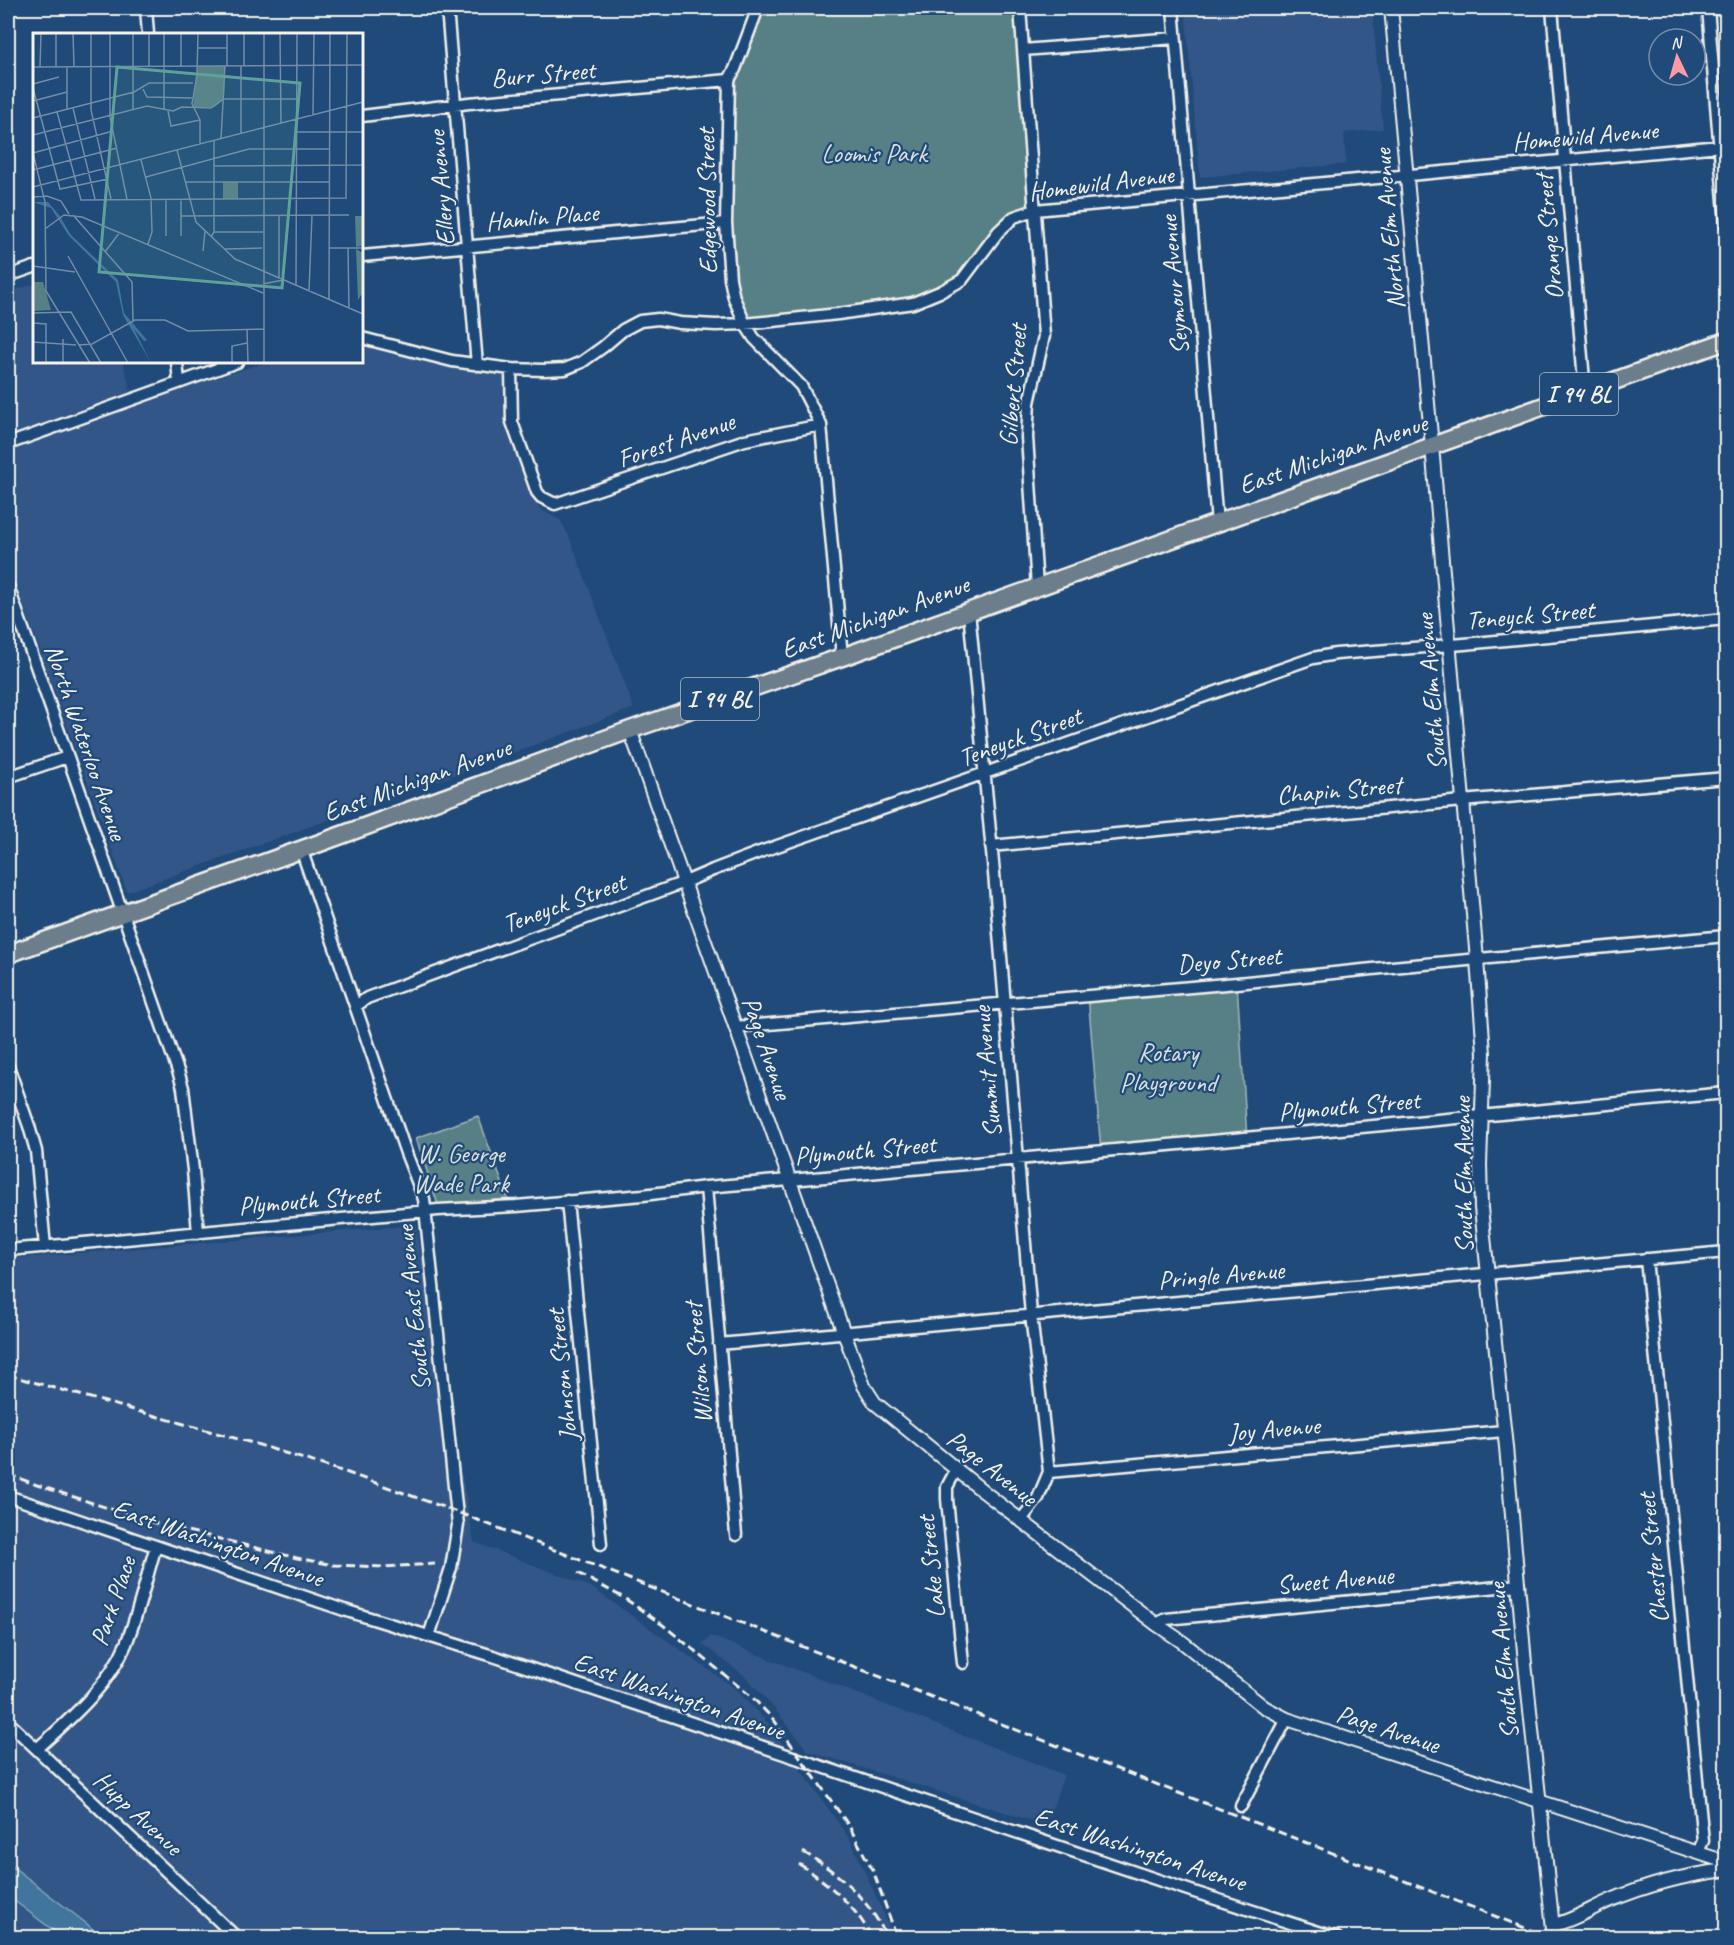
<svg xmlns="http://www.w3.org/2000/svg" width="1734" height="1945" font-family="Caveat,sans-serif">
  <rect width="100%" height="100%" fill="#1f4a7a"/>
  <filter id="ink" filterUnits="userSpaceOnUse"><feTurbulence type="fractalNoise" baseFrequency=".0167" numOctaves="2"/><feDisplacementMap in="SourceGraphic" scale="12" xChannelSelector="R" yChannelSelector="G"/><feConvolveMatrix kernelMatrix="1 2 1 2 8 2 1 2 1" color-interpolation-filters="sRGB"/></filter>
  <g filter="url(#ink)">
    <path fill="#315787" d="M1185 8H1372L1383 129 1344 133 1346 164 1200 177Z
      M34 284V362H123L134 404 267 362H362V348H374L436 359 505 376 506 387 505 421 528 490 541 510 560 520 569 536 634 708 440 780 127 892 21 597 8 601V292Z
      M416 1225 474 1542 591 1587 733 1687 767 1722 851 1841 894 1937H8V1259Z
      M711 1636 1064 1775 1046 1825 808 1751 774 1708 745 1676 702 1644Z"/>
    <path fill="#578086" stroke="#a6b8b7" stroke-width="1.5" d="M758 8H1019L1035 210 997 232 942 291 877 308 745 324 730 279 729 80Z
      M1237 983 1247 1138 1101 1151 1088 995Z
      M478 1116 508 1199 438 1205 416 1138Z"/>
    <path fill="#40759d" stroke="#88a7bb" stroke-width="1.5" d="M8 1863 87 1924 102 1937H62L8 1896Z"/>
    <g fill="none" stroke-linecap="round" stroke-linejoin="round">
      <defs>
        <path id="minor" d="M146 8 148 34
          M447 8 477 365
          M758 8 735 69 729 80 726 223 730 279 734 298 745 324 754 338 801 386 821 425 842 657
          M1020 8 1044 336 1029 403 1027 437 1037 587
          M1173 8 1217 523
          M1552 8 1585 392
          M1708 8 1726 225
          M1023 50 1175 38
          M362 116 469 103 729 80
          M362 256 726 223
          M8 276 34 267
          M362 338 452 361 511 369 544 370 565 369 582 362 603 347 623 330 640 321 658 319 680 323 716 325 745 324 838 314 913 303 942 291 962 280 998 232 1014 217 1035 210 1720 146
          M177 362 179 382
          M511 369 512 422 537 492 541 497 555 504 745 440 821 425
          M8 444 237 362
          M8 586 179 1074 183 1088 193 1170 198 1233
          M969 611 994 873 1031 1315 1049 1472 1038 1498 1021 1520
          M8 777 67 757
          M991 846 1462 801 1726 778
          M301 849 406 1153 424 1199 458 1525 451 1568 429 1636
          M356 1006 367 998 685 882 713 870 760 852 1313 658 1336 654 1464 644 1726 619
          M735 1027 1237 983 1392 967 1726 936
          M8 1066 29 1126 36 1151 45 1247
          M706 1187 736 1535
          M567 1201 601 1544
          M8 1250 438 1210 516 1206 643 1195 706 1187 825 1177 1726 1093
          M1646 1259 1703 1841 1698 1852
          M719 1344 1726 1252
          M957 1468 947 1487V1499L963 1663
          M1049 1472 1504 1431
          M8 1496 344 1610 493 1656 1194 1892 1337 1938
          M1156 1624 1166 1619 1519 1585
          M8 1722 237 1938
          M37 1749C70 1719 108 1687 126 1644 139 1612 146 1578 156 1546
          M1241 1806 1287 1719"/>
        <path id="tertiary" d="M1391 8 1432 446 1477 960 1484 1053 1480 1164 1481 1208 1506 1447 1525 1663 1554 1938
          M630 730 844 1333 864 1386 875 1403 984 1492 1156 1624 1181 1641 1264 1707 1287 1719 1726 1862
          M1553 1925C1573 1921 1590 1909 1609 1901 1647 1885 1685 1875 1726 1870"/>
        <path id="primary" d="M8 954 317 844 630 730 842 657 1726 341"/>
      </defs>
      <use href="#minor" stroke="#f4f1e8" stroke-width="15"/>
      <use href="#tertiary" stroke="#f4f1e8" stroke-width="16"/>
      <use href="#primary" stroke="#f4f1e8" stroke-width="21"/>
      <use href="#minor" stroke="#1f4a7a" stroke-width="10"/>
      <use href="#tertiary" stroke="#1f4a7a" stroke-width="12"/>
      <use href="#primary" stroke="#6c7d8b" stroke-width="16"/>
      <path stroke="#f4f1e8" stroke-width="3" stroke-dasharray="9 4.5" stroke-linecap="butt" d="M8 1375 256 1444 348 1473 457 1512 1551 1938
        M8 1474 37 1485 151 1522 297 1558 334 1565 383 1567 435 1564
        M578 1573 624 1598 663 1625 753 1698 774 1720 849 1826 874 1873 897 1938
        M803 1852C838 1872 870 1900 887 1938
        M799 1864C827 1882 857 1907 872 1938"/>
    </g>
  </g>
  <g text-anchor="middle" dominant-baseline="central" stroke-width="4.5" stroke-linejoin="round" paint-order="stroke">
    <g fill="#1f4a7a" stroke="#b4bfc7" stroke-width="1.5">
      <rect x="1540" y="373" width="78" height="42" rx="4.5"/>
      <rect x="681" y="678" width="78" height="42" rx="4.5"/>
    </g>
    <g font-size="24" font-weight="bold" fill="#f4f1e8">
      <text x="1579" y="394">I 94 BL</text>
      <text x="720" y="699">I 94 BL</text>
    </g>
    <g font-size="26" fill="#f4f1e8" stroke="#1f4a7a">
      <text transform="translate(543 74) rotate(-5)">Burr Street</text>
      <text transform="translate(1585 136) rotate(-5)">Homewild Avenue</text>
      <text transform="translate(1101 183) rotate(-7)">Homewild Avenue</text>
      <text transform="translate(441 188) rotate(-95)">Ellery Avenue</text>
      <text transform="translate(707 201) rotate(-91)">Edgewood Street</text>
      <text transform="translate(542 217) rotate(-5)">Hamlin Place</text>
      <text transform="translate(1389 229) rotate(-95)">North Elm Avenue</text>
      <text transform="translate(1549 237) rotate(-95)">Orange Street</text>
      <text transform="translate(1174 285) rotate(-95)">Seymour Avenue</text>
      <text transform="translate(1013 385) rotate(-85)">Gilbert Street</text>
      <text transform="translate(676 440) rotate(-19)">Forest Avenue</text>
      <text transform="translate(1333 454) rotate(-19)">East Michigan Avenue</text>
      <text transform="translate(1530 615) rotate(-5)">Teneyck Street</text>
      <text transform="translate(875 617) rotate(-20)">East Michigan Avenue</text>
      <text transform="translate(1431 692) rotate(-95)">South Elm Avenue</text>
      <text transform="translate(1020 737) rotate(-20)">Teneyck Street</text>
      <text transform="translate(86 742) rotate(71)">North Waterloo Avenue</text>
      <text transform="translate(417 780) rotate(-20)">East Michigan Avenue</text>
      <text transform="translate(1339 790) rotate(-5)">Chapin Street</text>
      <text transform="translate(564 903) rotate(-20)">Teneyck Street</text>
      <text transform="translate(1229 960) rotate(-5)">Deyo Street</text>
      <text transform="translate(767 1048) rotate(71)">Page Avenue</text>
      <text transform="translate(987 1072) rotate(-95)">Summit Avenue</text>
      <text transform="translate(1349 1106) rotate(-5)">Plymouth Street</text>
      <text transform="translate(865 1150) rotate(-5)">Plymouth Street</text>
      <text transform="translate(1463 1175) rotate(-91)">South Elm Avenue</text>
      <text transform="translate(309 1200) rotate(-5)">Plymouth Street</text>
      <text transform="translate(1221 1275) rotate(-5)">Pringle Avenue</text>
      <text transform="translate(413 1308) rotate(-96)">South East Avenue</text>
      <text transform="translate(698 1363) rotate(-95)">Wilson Street</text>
      <text transform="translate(562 1375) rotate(-96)">Johnson Street</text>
      <text transform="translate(1274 1429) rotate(-5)">Joy Avenue</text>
      <text transform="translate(992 1468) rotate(38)">Page Avenue</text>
      <text transform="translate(218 1543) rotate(19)">East Washington Avenue</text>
      <text transform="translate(1653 1558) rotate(-96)">Chester Street</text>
      <text transform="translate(931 1567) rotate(-96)">Lake Street</text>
      <text transform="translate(1335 1580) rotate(-5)">Sweet Avenue</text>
      <text transform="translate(113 1601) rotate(-71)">Park Place</text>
      <text transform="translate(1503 1661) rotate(-95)">South Elm Avenue</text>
      <text transform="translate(679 1696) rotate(19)">East Washington Avenue</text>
      <text transform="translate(1388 1729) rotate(18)">Page Avenue</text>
      <text transform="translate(138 1813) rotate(43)">Hupp Avenue</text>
      <text transform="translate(1140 1849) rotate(18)">East Washington Avenue</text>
    </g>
    <g font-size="26" fill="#dce0d9" stroke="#1f4a7a">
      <text x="874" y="153">Loomis Park</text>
      <text x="1168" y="1052">Rotary<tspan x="1168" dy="30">Playground</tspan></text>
      <text x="461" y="1153">W. George<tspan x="461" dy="30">Wade Park</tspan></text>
    </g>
  </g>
  <g transform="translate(33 33)">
    <rect width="330" height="330" fill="#1f4a7a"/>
    <path d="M164 33H192L191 66 181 74 160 75ZM190 149H205V166H190ZM322 183H329L330 213 323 214ZM323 216 330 220V259L325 267ZM0 249H10L18 277 0 278Z" fill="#578086"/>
    <path d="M0 169H15L26 182 38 202 85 247 91 280 114 307 111 308 101 296 118 330 90 282 83 249 36 203 18 175Z" fill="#40759d"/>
    <path fill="none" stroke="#748da6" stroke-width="1.5" d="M23 0V34M40 0 41 34M58 0V77L78 166M77 0V84L94 166M116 0V33M148 0V33M165 0 164 42 159 71 167 87V111M194 0V33M211 0V33M231 0V330M247 0 248 90M0 1 28 0M165 15H194M0 34 330 32M7 34 8 0M0 51 26 44M330 53V85M0 55 27 156 75 146M110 56 114 64 159 65M0 68 34 59M40 75 62 166M34 76V34M100 76V0M131 77V0M135 78 138 93 167 87M24 79 48 167 313 165 314 0M280 82 281 0M0 85 101 59 116 50H160M264 99H330M208 101V33M0 102 114 73 140 78 149 74 178 75 191 66H264M188 106 192 33M144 117 163 189 202 226 330 281M0 120 80 98M0 120 12 169 13 258 57 330M108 127 118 165 119 199 115 211M330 132V108M181 133 330 132M0 137 84 115M113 144 216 116H297M152 149H297M0 154 330 69M0 164 14 163 28 168 36 181M133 166V203M40 182 99 249 100 288M246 182V245M148 183 316 182M12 196 31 182 49 184 230 260M181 199H230M148 203V166M178 204 181 199V108M296 215H330M315 215 316 275M192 216 229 215M170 218 172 198M72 219 87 199M35 223 95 330M0 233 42 239M230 251 250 247M263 252 264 0M276 258 279 182M296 266 297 0M0 280 38 279 68 330M0 290 13 291V330M214 296 215 330M30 306V330M0 309 43 312M46 312 59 311 102 287H132L155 298 231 296M199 330V313L214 310"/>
    <path fill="#5fa199" fill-opacity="0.15" stroke="#5fa199" stroke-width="3" d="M84 34 267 50 249 255 66 239Z"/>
    <rect width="330" height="330" fill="none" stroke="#f4f1e8" stroke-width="3"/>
  </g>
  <rect width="1734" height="1945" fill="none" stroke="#1f4a7a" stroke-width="30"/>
  <rect x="15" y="15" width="1704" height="1915" fill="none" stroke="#f4f1e8" stroke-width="2" filter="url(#ink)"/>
  <g transform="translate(1677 57) rotate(355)"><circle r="28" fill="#1f4a7a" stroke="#748da6" stroke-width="1.5"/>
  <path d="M0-4.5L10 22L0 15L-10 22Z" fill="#ff9aa2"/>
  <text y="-9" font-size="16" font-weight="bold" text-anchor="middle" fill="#f4f1e8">N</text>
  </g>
</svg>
